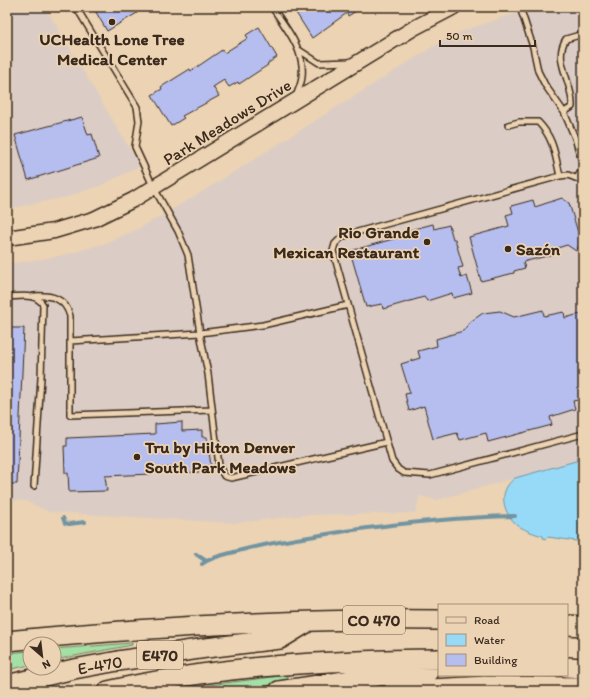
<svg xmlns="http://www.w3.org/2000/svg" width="590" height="698" font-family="Itim,sans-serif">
  <rect width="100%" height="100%" fill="#ebd3b3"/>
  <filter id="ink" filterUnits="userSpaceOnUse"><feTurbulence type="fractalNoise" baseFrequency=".025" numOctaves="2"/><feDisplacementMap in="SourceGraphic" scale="8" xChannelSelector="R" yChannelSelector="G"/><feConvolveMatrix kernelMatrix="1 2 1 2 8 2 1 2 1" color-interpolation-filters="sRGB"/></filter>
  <g filter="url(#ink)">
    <path fill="#dbcdc5" d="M7 7H45L140 166 102 185 66 197 7 209Z
      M542 7H583V459L437 500 420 496 415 513 305 515 235 523 49 512 26 501 7 500V264L37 260 69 254 109 242 140 228 202 192 431 48 460 32 507 16Z"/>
    <path fill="#a4dfa5" stroke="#708462" d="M132 643V645L54 660V649Z
      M30 651V665L7 670V653Z
      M288 675V681L242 691H162Z"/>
    <path fill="#96daf8" stroke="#7294a1" d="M583 459V542L548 537 544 539 543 536C535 534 521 529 515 523 501 509 499 490 515 478Z"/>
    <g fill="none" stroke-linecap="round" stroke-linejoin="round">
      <path stroke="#7294a1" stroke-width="4" d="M63 518 65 523 69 524 85 522
        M196 554 206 561
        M202 564C212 556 229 554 242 550 276 541 311 537 346 531 402 523 458 517 515 516"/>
    </g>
    <path fill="#b5beef" stroke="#3b2a1e" d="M93 7H141L138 9 137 13 107 31Z
      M295 7H361V8L348 16 347 13 312 38 293 8Z
      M259 27 277 57 267 64 268 65 239 84 238 82 229 87 224 80 213 87 219 96 182 116 184 118 171 126 152 95 162 89 161 87 190 69 191 71 222 50 224 53 248 38 246 35Z
      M82 117 88 135 92 134 99 158 28 180 15 135Z
      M562 198 569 203 581 242 576 251 567 245 554 249 555 254 523 262 525 268 514 271V273L481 281 469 237 509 226 506 215 513 213 511 206 533 200 535 207Z
      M433 224 434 229 449 225 453 239H455L463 267 458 268 461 278 467 276 472 293 453 298 452 293 427 301 424 297 383 309 382 304 366 307 350 251 411 234 410 230Z
      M543 310 544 316 564 312 565 318 583 313V399L573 401 575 409 550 417 552 425 488 442 486 433 460 440 457 433 433 439 424 406 409 411 405 394 410 393 401 364 420 358 418 351 437 346 436 339 463 331 470 322 483 313 500 311 514 317Z
      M7 328H24L17 484H7Z
      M182 422V431L202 430V437H207L211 466 199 467V472L174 473 173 467 150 469 151 474 105 476 107 491 69 492 68 473H65L64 446H67V438L155 434V424Z"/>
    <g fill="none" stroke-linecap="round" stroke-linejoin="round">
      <defs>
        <path id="lane" d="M76 7 137 107 139 121 135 147 154 188 178 231 188 255 200 333 263 325 348 305
          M272 7C286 28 305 50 302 76 302 83 298 90 296 97
          M520 7 533 47 538 71 545 85 564 112 575 138 583 165
          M299 50 319 63 350 62
          M564 112 572 107C574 83 552 61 566 39L583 34
          M508 125 519 122H538C554 138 555 155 560 176
          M577 178 583 168
          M583 181 568 175 560 176 350 234 342 237 335 244 333 251 392 461 398 469 404 473 430 475 583 434
          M34 296C52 295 65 298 70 316V415L212 410
          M7 297C19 297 36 292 43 305L41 378 34 486
          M70 341 200 333 208 374 219 466 224 476 231 478 387 442"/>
        <path id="secondary" d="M7 238 54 231 94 219 133 200 414 28 454 7"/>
        <path id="highway" d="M567 625 583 626
          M7 641C151 627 295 618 439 620
          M567 667 583 668
          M7 685 74 669 118 661 206 648 280 639 308 622
          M108 691C216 666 329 660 439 659
          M279 691 378 676 428 672
          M393 691 486 686 583 687"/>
      </defs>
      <use href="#lane" stroke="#3b2a1e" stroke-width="8"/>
      <use href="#secondary" stroke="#3b2a1e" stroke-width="17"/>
      <use href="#highway" stroke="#3b2a1e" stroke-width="22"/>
      <use href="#lane" stroke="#ebd3b3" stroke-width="5"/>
      <use href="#secondary" stroke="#ebd3b3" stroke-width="14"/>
      <use href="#highway" stroke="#ebd3b3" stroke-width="19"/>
    </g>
  </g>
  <g fill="#3b2a1e" stroke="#ebd3b3" stroke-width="1.5">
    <circle cx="112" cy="22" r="4"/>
    <circle cx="427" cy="242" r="4"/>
    <circle cx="508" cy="249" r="4"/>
    <circle cx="137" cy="457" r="4"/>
  </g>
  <g text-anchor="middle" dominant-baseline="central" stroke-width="3.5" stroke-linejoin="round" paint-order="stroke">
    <g fill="#ebd3b3" stroke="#705d4b" stroke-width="1">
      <rect x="343" y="606" width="62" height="28" rx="3"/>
      <rect x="137" y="641" width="46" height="28" rx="3"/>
    </g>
    <g font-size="16" font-weight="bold" fill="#3b2a1e">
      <text x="374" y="620">CO 470</text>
      <text x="160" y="655">E470</text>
    </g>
    <g font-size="17" font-weight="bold" fill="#3b2a1e" stroke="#ebd3b3" text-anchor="start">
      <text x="112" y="39" text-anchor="middle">UCHealth Lone Tree<tspan x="112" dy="20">Medical Center</tspan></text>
      <text x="419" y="232" text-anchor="end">Rio Grande<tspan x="419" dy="20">Mexican Restaurant</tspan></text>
      <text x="516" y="249">Sazón</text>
      <text x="145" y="447">Tru by Hilton Denver<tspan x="145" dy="20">South Park Meadows</tspan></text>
    </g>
    <g font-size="17" fill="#3b2a1e" stroke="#ebd3b3">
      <text transform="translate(227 122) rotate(-32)">Park Meadows Drive</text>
      <text transform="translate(100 665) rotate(-10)">E-470</text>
    </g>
  </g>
  <rect width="590" height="698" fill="none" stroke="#ebd3b3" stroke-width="24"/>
  <rect x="12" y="12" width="566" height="674" fill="none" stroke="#3b2a1e" stroke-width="1.5" filter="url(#ink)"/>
  <rect x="438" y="604" width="130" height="72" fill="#ebd3b3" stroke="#a58f77"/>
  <rect x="446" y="617" width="20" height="6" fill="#ebd3b3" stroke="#a58f77"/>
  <text x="474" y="624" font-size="12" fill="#3b2a1e">Road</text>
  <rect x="446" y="634" width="20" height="12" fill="#96daf8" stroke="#a58f77"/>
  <text x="474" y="644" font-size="12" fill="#3b2a1e">Water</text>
  <rect x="446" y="654" width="20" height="12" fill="#b5beef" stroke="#a58f77"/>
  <text x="474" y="664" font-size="12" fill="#3b2a1e">Building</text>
  <g transform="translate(42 656) rotate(152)"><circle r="19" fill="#ebd3b3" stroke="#a58f77"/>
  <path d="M0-3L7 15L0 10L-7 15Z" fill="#3b2a1e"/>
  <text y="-6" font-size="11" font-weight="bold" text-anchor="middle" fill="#3b2a1e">N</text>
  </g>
  <path d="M440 40v6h95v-6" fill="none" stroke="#3b2a1e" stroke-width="2"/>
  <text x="446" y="40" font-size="12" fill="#3b2a1e" stroke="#ebd3b3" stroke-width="3" paint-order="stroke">50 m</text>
</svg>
